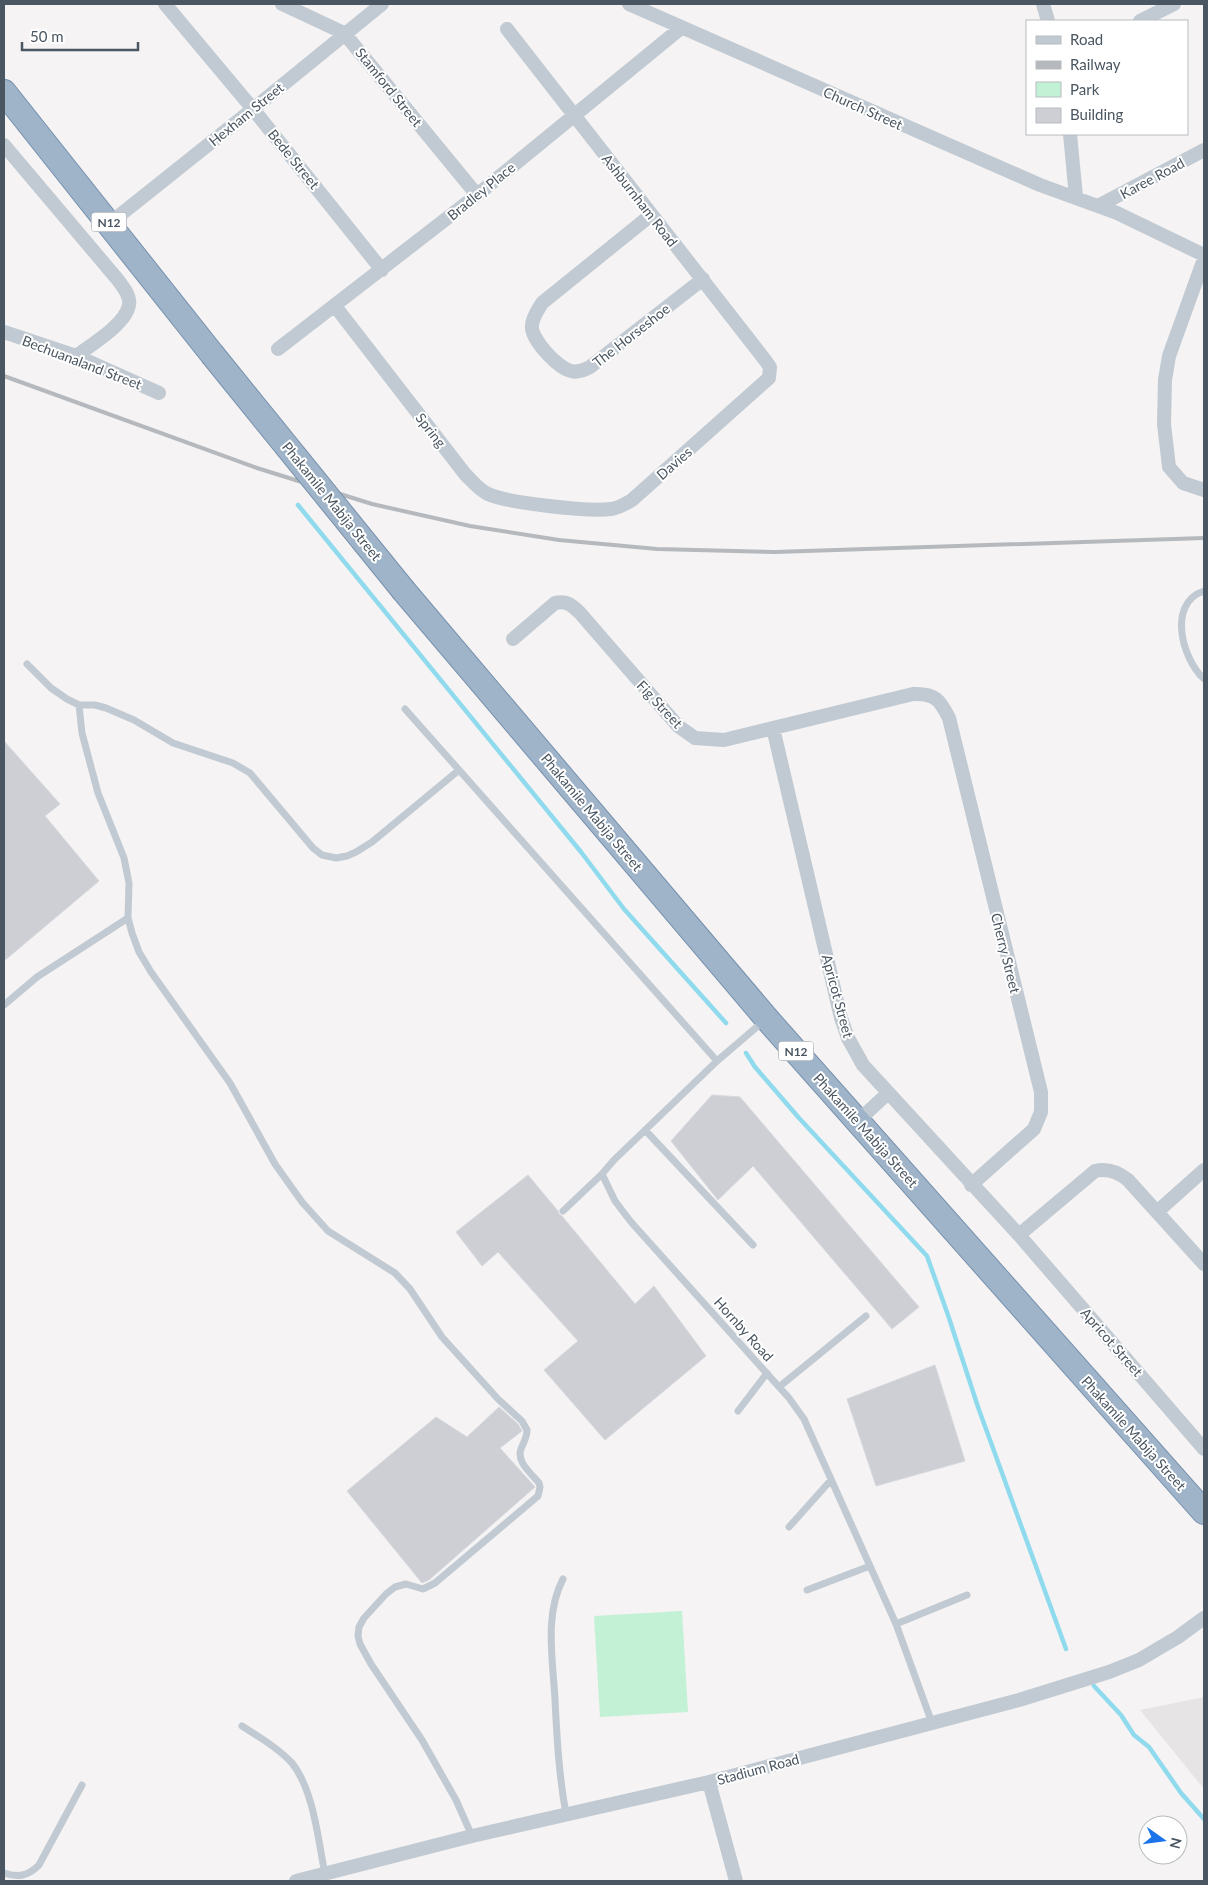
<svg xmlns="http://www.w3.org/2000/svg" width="1208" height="1885" font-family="Lato,sans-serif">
  <rect width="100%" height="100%" fill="#f5f3f3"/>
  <path fill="#e6e4e5" d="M1204 1697V1789L1140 1710Z"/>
  <path fill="#c3f1d5" d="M682 1611 688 1712 600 1717 594 1616Z"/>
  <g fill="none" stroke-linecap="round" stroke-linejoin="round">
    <path stroke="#90daee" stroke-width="4.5" d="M298 505 581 852 624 909 726 1023
      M746 1053 755 1067 799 1118 927 1256 948 1315 978 1407 1066 1649
      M1094 1686 1121 1715 1134 1735 1149 1747 1181 1793 1204 1819"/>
  </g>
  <path fill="#cdcfd5" stroke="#d7d9de" d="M4 741 60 804 45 816 99 881 4 961Z
    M712 1095 740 1097 919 1307 892 1329 753 1166 718 1200 671 1141Z
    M528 1175 558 1211 559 1214 562 1216 635 1304 654 1286 706 1356 605 1440 544 1370 578 1341 498 1252 482 1266 456 1232Z
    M935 1365 965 1461 876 1486 847 1399Z
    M499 1407 518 1424 522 1431 500 1448 535 1487 429 1580 422 1583 347 1491 436 1417 467 1437Z"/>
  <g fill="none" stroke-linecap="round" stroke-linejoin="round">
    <defs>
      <path id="trunk" d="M4 92 212 354
        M404 591 767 1019 1204 1512"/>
    </defs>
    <use href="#trunk" stroke="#7690ad" stroke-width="26"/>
    <path stroke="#c1cad2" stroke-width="7" d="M1204 591C1167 603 1182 659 1204 679
      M27 664 51 688 67 699 79 705H95L106 708 134 720 173 743 233 763 250 773 313 848 322 855 336 858 347 856 356 852 372 842 459 770
      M79 705 82 733 98 793 124 858 129 883 128 918 132 933 139 952 151 972 230 1083 275 1164 302 1202 328 1231 395 1273 410 1289 442 1337 498 1399 522 1421 527 1430C527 1438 523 1443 521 1449 516 1462 532 1474 539 1483L540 1487 538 1496 435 1583 423 1589 406 1584 395 1587 386 1594 364 1618 359 1627 358 1636 360 1644 371 1664 422 1740 456 1800 472 1836
      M405 709 717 1061
      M4 1005 37 977 128 918
      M765 1020 717 1061 614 1160 602 1174 615 1201 631 1222 789 1398 804 1419 896 1624 932 1723
      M645 1130 753 1245
      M563 1211 602 1174
      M779 1387 866 1316
      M738 1411 767 1373
      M789 1527 831 1480
      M563 1579C544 1615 553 1660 555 1700 557 1739 559 1776 566 1814
      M807 1590 870 1566
      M896 1624 967 1595
      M242 1726C259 1737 278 1748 292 1763 314 1791 318 1840 325 1874
      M4 1873C18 1878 28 1876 39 1865L82 1785"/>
    <path stroke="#c1cad2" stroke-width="14" d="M165 4 253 109 382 270
      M282 4 344 33 477 195
      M629 4 1040 185 1117 213 1204 255
      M1043 4 1048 21
      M1140 21 1174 4
      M1070 134 1076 197
      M4 145 118 280C123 287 131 296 129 305 126 324 91 345 76 356
      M1100 205 1204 150
      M651 215 542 303C538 310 533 316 532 325 530 339 558 368 571 371 578 373 584 370 590 367L703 279
      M110 223 253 109 382 4
      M1204 259 1169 356 1165 380 1164 424 1169 467 1183 483 1204 490
      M335 306 465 474C472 481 479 490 488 494 508 503 589 512 611 509 619 508 625 504 632 500L769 378 770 367 765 360 507 29
      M4 332 76 356 159 393
      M278 349 477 195 681 28
      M513 639 555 603C566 600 572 605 580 613L678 726 695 738 724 740 913 694C935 693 940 700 949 718L1041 1092V1112L1034 1129 971 1185
      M773 728 841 1018 848 1038 863 1065 1019 1235 1204 1449
      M858 1121 888 1093
      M1158 1211 1204 1170
      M1019 1235 1095 1171C1108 1168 1118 1172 1128 1180L1204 1264
      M709 1782 736 1881
      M296 1881 472 1836 709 1782 1019 1700 1109 1672 1139 1660 1178 1637 1204 1618"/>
    <use href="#trunk" stroke="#9fb4c9" stroke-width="24"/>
    <path stroke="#b5b8bd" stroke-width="4" d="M4 376 257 468 372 504 470 526 559 540 657 549 775 552 1204 538"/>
    <defs>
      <path id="trunk-bridge" d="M212 354 404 591"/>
    </defs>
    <use href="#trunk-bridge" stroke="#7690ad" stroke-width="26" stroke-linecap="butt"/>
    <use href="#trunk-bridge" stroke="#9fb4c9" stroke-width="24"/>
  </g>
  <g text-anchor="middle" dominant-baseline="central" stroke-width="4" stroke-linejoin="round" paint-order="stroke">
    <g fill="#fff" stroke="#808990" stroke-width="1">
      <rect x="91.5" y="212.5" width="35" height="19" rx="4"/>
      <rect x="778.5" y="1041.5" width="35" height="19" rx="4"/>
    </g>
    <g font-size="12" font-weight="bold" fill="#4a5661">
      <text x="109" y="222">N12</text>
      <text x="796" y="1051">N12</text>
    </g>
    <g font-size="14" fill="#4a5661" stroke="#fff">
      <text transform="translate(389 87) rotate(51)">Stamford Street</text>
      <text transform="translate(863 108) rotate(24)">Church Street</text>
      <text transform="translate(246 114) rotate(-39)">Hexham Street</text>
      <text transform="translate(294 159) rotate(51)">Bede Street</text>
      <text transform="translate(1152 178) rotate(-28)">Karee Road</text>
      <text transform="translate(481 191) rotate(-39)">Bradley Place</text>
      <text transform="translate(640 200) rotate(52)">Ashburnham Road</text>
      <text transform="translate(631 335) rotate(-38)">The Horseshoe</text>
      <text transform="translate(82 362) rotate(21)">Bechuanaland Street</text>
      <text transform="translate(431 430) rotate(52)">Spring</text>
      <text transform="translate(674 463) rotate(-41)">Davies</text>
      <text transform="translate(332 501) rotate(51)">Phakamile Mabija Street</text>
      <text transform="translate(660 704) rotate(47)">Fig Street</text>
      <text transform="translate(592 812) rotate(50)">Phakamile Mabija Street</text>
      <text transform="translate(1006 953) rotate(76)">Cherry Street</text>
      <text transform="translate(838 996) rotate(75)">Apricot Street</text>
      <text transform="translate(866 1130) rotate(48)">Phakamile Mabija Street</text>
      <text transform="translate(744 1329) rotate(48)">Hornby Road</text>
      <text transform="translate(1112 1342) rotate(49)">Apricot Street</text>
      <text transform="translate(1134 1433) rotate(48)">Phakamile Mabija Street</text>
      <text transform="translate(758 1769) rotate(-15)">Stadium Road</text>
    </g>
  </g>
  <rect width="1208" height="1885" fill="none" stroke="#4a5661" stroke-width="10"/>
  <rect x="1026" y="20" width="162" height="115" fill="#ffffff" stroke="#b7bbc0"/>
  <rect x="1036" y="36" width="25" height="8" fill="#c1cad2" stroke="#b7bbc0"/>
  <text x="1070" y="45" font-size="15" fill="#4a5661">Road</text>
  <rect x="1036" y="61" width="25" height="8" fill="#b5b8bd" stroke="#b7bbc0"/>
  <text x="1070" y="70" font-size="15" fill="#4a5661">Railway</text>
  <rect x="1036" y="82" width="25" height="15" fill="#c3f1d5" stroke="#b7bbc0"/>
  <text x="1070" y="95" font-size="15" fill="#4a5661">Park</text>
  <rect x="1036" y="108" width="25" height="15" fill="#cdcfd5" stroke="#b7bbc0"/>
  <text x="1070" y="120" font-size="15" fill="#4a5661">Building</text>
  <g transform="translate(1163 1840) rotate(104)"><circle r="24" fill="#ffffff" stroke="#b7bbc0"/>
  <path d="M0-4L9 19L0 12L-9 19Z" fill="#1a73e8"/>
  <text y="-8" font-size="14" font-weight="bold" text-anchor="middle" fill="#4a5661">N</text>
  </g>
  <path d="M22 42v8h116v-8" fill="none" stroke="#4a5661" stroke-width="2.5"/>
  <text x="30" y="42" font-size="15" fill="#4a5661" stroke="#ffffff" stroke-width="4" paint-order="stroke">50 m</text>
</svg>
